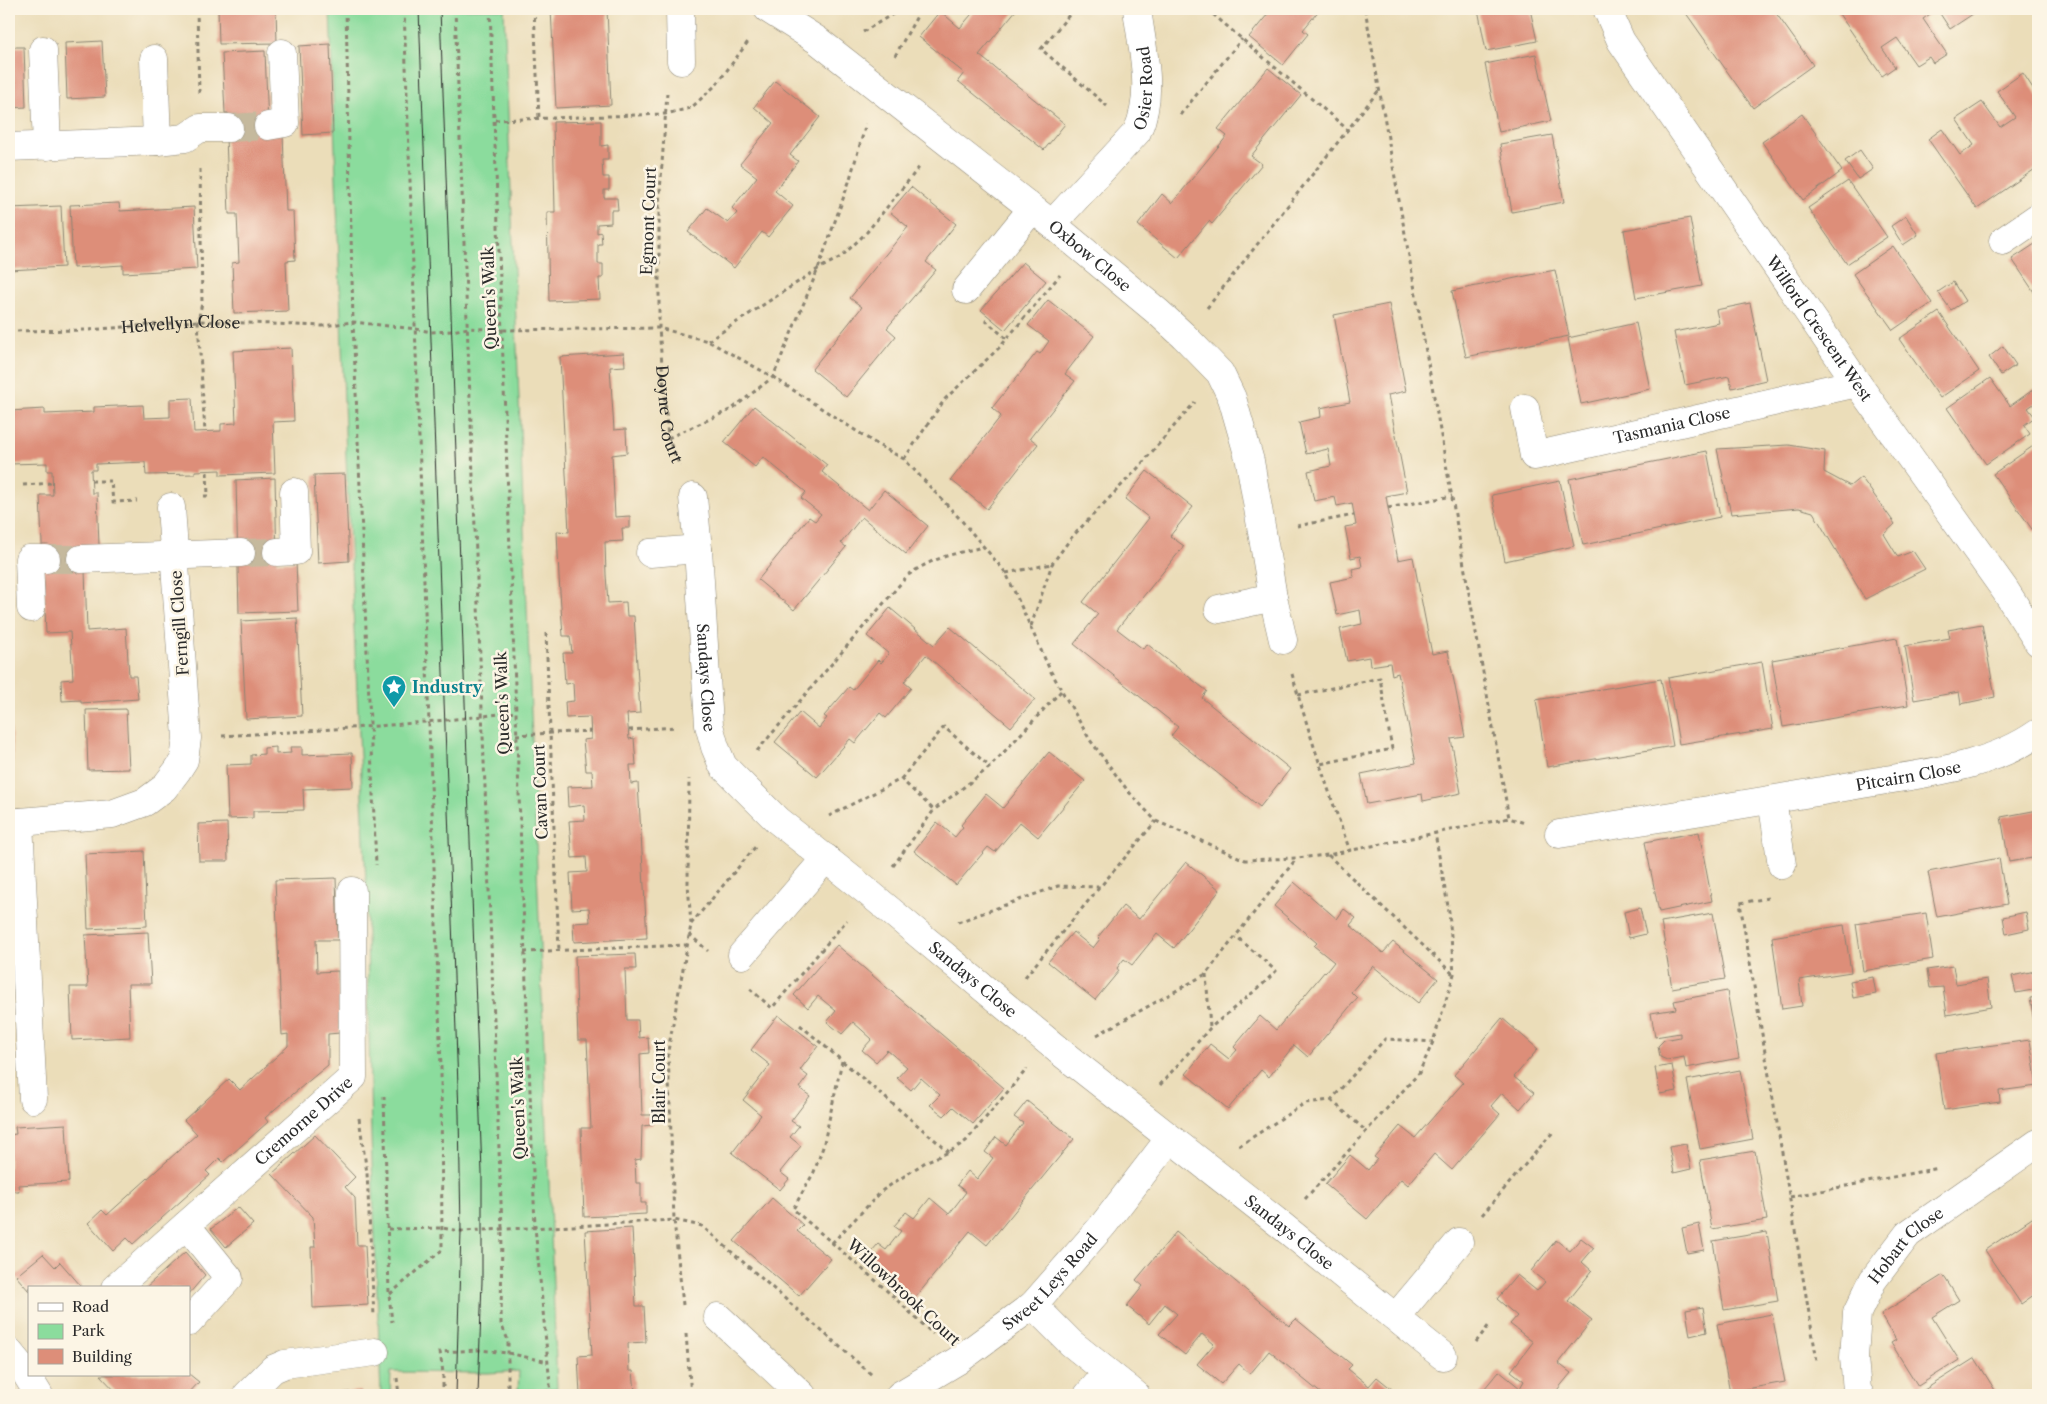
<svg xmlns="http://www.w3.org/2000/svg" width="2047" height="1404" font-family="'Libre Caslon Text',serif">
  <rect width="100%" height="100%" fill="#fcf5e5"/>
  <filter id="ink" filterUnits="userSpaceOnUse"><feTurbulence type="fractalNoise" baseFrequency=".02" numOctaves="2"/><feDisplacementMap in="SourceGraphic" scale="10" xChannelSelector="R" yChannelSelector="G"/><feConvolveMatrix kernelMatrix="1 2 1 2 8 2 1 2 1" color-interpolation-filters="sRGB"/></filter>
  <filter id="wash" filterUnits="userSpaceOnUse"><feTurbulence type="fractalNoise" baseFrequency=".0096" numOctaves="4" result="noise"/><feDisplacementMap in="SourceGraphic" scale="20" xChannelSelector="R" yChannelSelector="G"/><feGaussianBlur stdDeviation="1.12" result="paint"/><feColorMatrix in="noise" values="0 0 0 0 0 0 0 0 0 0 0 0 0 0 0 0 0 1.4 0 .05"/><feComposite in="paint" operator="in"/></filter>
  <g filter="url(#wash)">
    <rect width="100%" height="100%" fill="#ebddb9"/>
    <path fill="#8bdc9d" stroke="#5b8464" d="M330 9H504L557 1388 518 1391 519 1371 488 1373 391 1372 390 1395H381L371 1136 366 883 346 458Z"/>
    <g id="blocks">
      <path fill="#dd8e79" d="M218 9H276L277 43 219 44Z
        M551 9H607L611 105 556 108Z
        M976 9H1017L979 55 1065 124 1044 150 958 81 964 73 919 37 940 11 960 28Z
        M1272 9H1320L1303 30 1308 34 1283 65 1249 37Z
        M1478 9H1530L1537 41 1486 51Z
        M1683 9H1773L1813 65 1753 108Z
        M1841 9H1974L1976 12 1950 29 1937 9 1923 19 1947 54 1933 63 1929 57 1916 65 1897 38 1882 48 1895 67 1882 76 1837 11Z
        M102 41 105 97 67 99 65 43Z
        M330 44 333 133 303 135 299 46Z
        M9 47H24L26 107 9 108Z
        M265 51 268 126 283 135 286 211H293L295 260 286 261 288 311 234 313 232 263 239 262 237 214H229L226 137 229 128 228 113H225L222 53Z
        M1536 54 1551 121 1499 132 1485 64Z
        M1268 68 1301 95 1251 156 1262 164 1212 224 1209 221 1178 258 1138 225 1162 194 1172 203 1178 196 1227 136 1218 129Z
        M2023 73 2038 96V167L1977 209 1928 139 1942 129 1960 155 1974 145 1956 119 1982 102 2000 127 2015 117 1997 91Z
        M775 81 820 117 790 155 798 161 775 191 793 206 768 237 762 232 734 268 688 232 707 208 728 223 737 213 732 208 757 177 740 164 773 123 754 107Z
        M1802 114 1842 171 1803 200 1762 142Z
        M601 121V146L608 145V160H602L603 177H609V190H604V198H617L618 210H611V223L597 224V233L601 232 602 244H598V264H603V278H599L600 299 549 301 547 212H555L553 122Z
        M1552 135 1564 202 1512 212 1500 144Z
        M1860 150 1873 169 1858 179 1845 161Z
        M1848 181 1887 237 1847 264 1808 208Z
        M911 187 956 224 926 262 936 270 887 328 896 336 846 397 812 369 862 307 850 298 908 227 890 212Z
        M119 203 120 211 194 207 197 269 123 273V265L73 268 70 205Z
        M61 206 64 267 9 270V208Z
        M1906 216 1918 235 1903 245 1891 226Z
        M1690 218 1702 286 1636 298 1624 230Z
        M2038 242V298L2012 259Z
        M1893 246 1932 303 1893 330 1853 274Z
        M1023 262 1046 281 1005 330 981 310Z
        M1555 270 1569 336 1466 357 1452 291Z
        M1953 282 1965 301 1951 310 1938 292Z
        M1048 300 1094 336 1065 374 1075 381 1030 438 1038 444 987 509 951 480 1001 416 992 408 1037 352 1040 354 1049 341 1028 325Z
        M1750 303 1766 380 1732 388 1729 376 1685 385 1674 332 1719 323 1716 310Z
        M1389 304 1406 391 1388 395 1407 492 1386 496 1388 508 1398 560 1413 557 1432 654 1448 651 1465 737 1451 739 1461 793 1423 801 1422 794 1367 804 1361 774 1416 763 1398 673 1392 675 1390 663 1370 666 1369 657 1347 661 1340 629 1362 624 1360 610 1337 615 1330 582 1354 577 1352 569 1362 567 1360 556 1351 558 1345 527 1356 525 1352 503 1337 506 1335 497 1314 501 1308 471 1331 466 1328 449 1306 454 1299 422 1321 417 1320 408 1350 402 1334 315Z
        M1939 312 1979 371 1940 398 1899 339Z
        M1636 323 1650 389 1581 404 1568 338Z
        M2003 346 2016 365 2001 375 1989 357Z
        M291 348 294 421 273 422 275 473 220 475V470L195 471V474L146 475 145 462 96 464V470H91L92 493H97L99 545 85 570 87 631 126 628 129 676H136L138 699 81 703V700L62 701 61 680 73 679 70 632 46 633 41 520 40 495H53L52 471H47V463L9 464V411L45 409V414L94 412V407L143 405 144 418 170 417V399L192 398 194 432 221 431V424L236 423 233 351Z
        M624 353 625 366 610 367 614 430 626 429 627 453 612 455 615 517 630 516V528H622L623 541 605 542 606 575 608 603 626 602 627 616H634L640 713 627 714 629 739 634 738 636 765H630L631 784 638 783 647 938 574 942 573 923 590 922 589 908 572 909 570 873 587 872 586 857 572 858 569 821 585 820 584 805 568 807 567 787 593 786 592 771H586L583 740 591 739 590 717 566 718 565 702 574 701 573 683 565 684 563 653H572L570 636H563L559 577 557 531 569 532 560 357Z
        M1990 378 2010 406 2034 389 2038 395V401L2028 408 2035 417 2024 425 2030 434 1986 464 1947 408Z
        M754 406 827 465 822 472 868 510 884 490 928 526 906 554 862 517 841 543 846 547 794 610 758 580 809 517 815 521 821 514 801 498 806 492 763 457 755 467 724 442Z
        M2036 444 2038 447V529L2034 532 1993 474Z
        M1789 445 1825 451 1824 472 1850 486 1861 477 1895 524 1884 534 1898 557 1913 551 1925 569 1865 599 1813 512 1799 508 1731 514 1717 449Z
        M1707 451 1720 517 1583 545 1569 479Z
        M1147 471 1193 507 1170 536 1184 546 1117 629 1143 649 1147 644 1207 691 1202 698 1290 769 1260 807 1171 736 1178 727 1074 644 1098 614 1083 602 1149 518 1125 499Z
        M345 474 349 561 318 563 314 475Z
        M275 478 277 562H296L298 611 239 613 236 480Z
        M1560 481 1574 546 1505 561 1492 495Z
        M890 608 934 645 950 627 1035 699 1011 727 926 655 904 682 911 688 886 718 880 713 855 743 850 739 817 777 775 742 800 712 819 728 827 718 824 716 849 687 853 690 878 660 881 663 889 654 867 636Z
        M297 618 302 716 246 719 241 621Z
        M1982 624 1995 697 1961 704 1959 692 1914 700 1905 646 1950 638 1948 630Z
        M1897 638 1908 705 1783 727 1772 660Z
        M1762 662 1773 729 1679 744 1668 678Z
        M1661 679 1673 746 1547 767 1536 700Z
        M126 709 129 769 88 770 86 710Z
        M9 712H10L13 762H9Z
        M276 747V754L291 753 290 747H302V755L352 753 353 787 303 789 304 810 253 811V818L228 819 226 765 251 764V755L264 754V748Z
        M1049 752 1085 781 1038 837 1020 822 995 852 988 847 956 885 914 851 937 822 955 837 963 827 961 825 986 794 1003 808Z
        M2038 810V857L2009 862 2001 817Z
        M227 823 228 861H199L198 824Z
        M1699 832 1712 901 1659 912 1645 842Z
        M144 851 147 926 88 929 85 854Z
        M1999 858 2007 904 1937 917 1928 872Z
        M1186 862 1220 890 1174 948 1157 934 1132 965 1124 959 1117 968 1119 971 1095 1000 1048 962 1073 932 1093 948 1100 939 1098 937 1123 906 1139 919Z
        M336 878 338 940H316L317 972 338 971 340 1033 328 1034V1065L275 1109 265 1118 268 1122 223 1162 219 1158 206 1171 210 1175 133 1244 127 1238 113 1251 88 1223 102 1210 107 1215 197 1134 184 1120 229 1079 240 1090 288 1046V1034L282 1035 275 880Z
        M1294 882 1337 919 1344 909 1356 918 1350 925 1383 953 1393 942 1438 979 1418 1003 1373 966 1351 992 1357 998 1308 1057 1294 1045 1269 1077 1261 1070 1228 1109 1186 1074 1210 1044 1229 1059 1237 1050 1234 1047 1260 1016 1276 1030 1325 971 1326 972 1334 962 1314 946 1317 943 1274 906Z
        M1640 908 1646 934 1629 938 1624 912Z
        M2026 912 2029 929 2006 934 2003 917Z
        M1713 913 1725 979 1672 988 1661 922Z
        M1926 913 1933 959 1863 971 1856 924Z
        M1844 925 1851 972 1799 980 1802 1006 1782 1009 1772 937Z
        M148 932 151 984H128L130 1037 72 1040 70 987H88L85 935Z
        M837 945 1004 1088 973 1124 953 1107 944 1116 930 1105 940 1095 921 1078 911 1090 897 1078 907 1067 887 1050 876 1062 862 1050 872 1039 853 1022 842 1034 827 1022 836 1011 818 996 808 1008 794 995Z
        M635 954 636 969H625L627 1020H638L639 1038 648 1037 649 1053 640 1054 642 1115H652V1125L642 1126 641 1159 635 1160 636 1183H641V1203H646V1214L584 1217 581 1128H591L587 1040H578L575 956Z
        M1953 966 1956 984 1987 979 1991 1007 1947 1015 1943 987 1930 988 1927 970Z
        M2035 971 2038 989 2016 993 2012 976Z
        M1873 977 1876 994 1853 998 1850 981Z
        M1727 991 1739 1058 1686 1068 1684 1057 1667 1060 1660 1057 1658 1046 1664 1040 1680 1037V1033L1655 1037 1651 1013 1676 1009 1674 1001Z
        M2038 997V1039H2037L2030 998Z
        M778 1015 818 1046 800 1070 808 1076 799 1088 810 1096 791 1121 799 1126 790 1137 801 1146 780 1172 789 1179 780 1190 732 1153 761 1115 743 1100 770 1065 751 1050Z
        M1502 1018 1538 1049 1514 1077 1534 1093 1520 1109 1502 1093 1491 1106 1500 1114 1452 1170 1434 1154 1408 1185 1401 1179 1367 1219 1325 1184 1350 1155 1368 1170 1377 1159 1374 1157 1400 1126 1415 1138 1463 1083 1454 1075Z
        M2030 1040 2037 1086 1999 1091 2000 1102 1944 1110 1936 1053Z
        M1672 1065 1677 1091 1660 1094 1655 1068Z
        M1740 1070 1753 1139 1700 1149 1687 1080Z
        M1027 1101 1074 1139 987 1245 970 1231 915 1298 865 1259 878 1244 886 1250 901 1231 894 1226 906 1212 914 1218 930 1198 949 1214 966 1192 957 1185 968 1171 977 1179 993 1158 985 1152 996 1137 1006 1145 1023 1123 1014 1117Z
        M66 1124 69 1182 18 1185 19 1191H9V1135L16 1134 15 1127Z
        M315 1135 355 1177 345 1187 355 1198 357 1245H365L368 1305 313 1308 311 1247H315L313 1217 272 1174Z
        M1686 1144 1691 1169 1674 1173 1669 1147Z
        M1755 1151 1767 1220 1712 1229 1700 1160Z
        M772 1198 803 1225 797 1231 831 1259 799 1296 734 1241Z
        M238 1207 253 1224 226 1247 211 1229Z
        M2038 1214V1292L2021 1304 1985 1250Z
        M1699 1224 1704 1250 1687 1253 1682 1228Z
        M632 1228 636 1306H644L646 1342 628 1343 629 1371H633L635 1392 580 1395 578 1356 592 1355 585 1231Z
        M1176 1232 1289 1326 1296 1319 1352 1365 1348 1369 1369 1386 1377 1377 1393 1390 1389 1395H1323L1269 1351 1250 1374 1239 1364 1221 1384 1197 1364 1214 1344 1202 1334 1185 1355 1159 1334 1177 1314 1165 1304 1149 1324 1127 1306 1143 1286 1136 1280Z
        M1767 1232 1778 1301 1724 1310 1713 1241Z
        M1581 1238 1594 1248 1582 1262 1592 1271 1568 1301 1592 1320 1558 1363 1571 1373 1553 1395H1479L1499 1371 1520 1388 1524 1381 1511 1371 1533 1342 1510 1324 1517 1316 1497 1299 1517 1275 1537 1291 1545 1282 1531 1271 1556 1240 1570 1251Z
        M185 1252 205 1275 189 1294V1288H145Z
        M43 1254 55 1267 60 1262 81 1286 79 1288H29V1291L16 1276Z
        M1943 1275 1959 1300 1932 1317 1959 1360 1918 1386 1891 1343 1896 1340 1881 1314Z
        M1703 1307 1707 1332 1690 1336 1686 1310Z
        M1772 1314 1785 1382 1730 1392 1717 1324Z
        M1975 1358 1998 1395H1924L1921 1392Z
        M189 1374 199 1382 187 1395H119L100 1375Z
        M361 1391V1395H326V1394Z"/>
    </g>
  </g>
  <g filter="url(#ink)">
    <use href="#blocks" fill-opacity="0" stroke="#8b8472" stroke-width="1"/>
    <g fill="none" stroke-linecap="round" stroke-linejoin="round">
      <path stroke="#c5b99d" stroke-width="28" stroke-dasharray="28 14" stroke-linecap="butt" d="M229 128 268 126
        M241 553 277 552
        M46 559H81"/>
      <defs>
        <g id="minor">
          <path d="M680 9 681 61"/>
          <path id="s3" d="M768 9 817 40 1052 224 1159 313 1184 336 1220 373 1232 398 1250 461 1273 597 1283 640"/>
          <path id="s4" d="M1607 9 1621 41 1857 383 2005 590 2038 642"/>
          <path d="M43 50 47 146"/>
          <path d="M154 59 157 141"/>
          <path d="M268 126 285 123 282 53"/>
          <path d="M9 147 157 141 185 138 200 128H229"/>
          <path id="s5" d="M1052 224 1137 132C1155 93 1142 49 1137 9"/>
          <path d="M2003 241 2038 217"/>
          <path d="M966 290 1032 209"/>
          <path id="s6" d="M1525 408 1534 456 1857 383"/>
          <path id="s7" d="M693 497 698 549 709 725 715 747 723 766 777 820 869 893 1063 1054 1281 1225 1443 1356"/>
          <path d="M277 552 296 551 294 492"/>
          <path d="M650 553 698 549"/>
          <path d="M81 559 241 553"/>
          <path d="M31 608 29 559H46"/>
          <path d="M1219 609 1273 597"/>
          <path d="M1772 800 1782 865"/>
          <path d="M19 822 33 1099"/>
          <path d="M9 823 112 814 145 802 164 788 177 771 184 760 187 738 171 507"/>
          <path id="s8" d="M1559 834C1660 818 1761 802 1862 784 1922 773 1987 769 2038 733"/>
          <path d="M742 955 826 858"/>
          <path d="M186 1225 229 1278 189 1322"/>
          <path id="s9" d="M115 1288 353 1077 352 891"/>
          <path d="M1033 1305 1071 1343 1136 1395"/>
          <path d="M718 1317 802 1395"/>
          <path d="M1396 1317 1459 1242"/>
          <path d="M9 1352 23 1369 39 1395"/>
          <path d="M247 1395 273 1369 285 1364 375 1352"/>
          <path id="s10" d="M900 1395 957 1361 1033 1305 1104 1224 1170 1138"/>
          <path d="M1088 1395 1107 1373"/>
          <path id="s11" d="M1860 1395 1857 1390 1854 1358 1857 1313 1873 1280 1908 1234 2038 1143"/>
        </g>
      </defs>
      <use href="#minor" stroke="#8b8472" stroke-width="29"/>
      <g stroke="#8b8472" stroke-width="3" stroke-dasharray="4 4" stroke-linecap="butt">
        <path d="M197 9 199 93"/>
        <path d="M346 9 353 322 376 865"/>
        <path d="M455 9 502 1228 501 1324 508 1340V1395"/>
        <path d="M490 9 535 1227 551 1395"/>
        <path d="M534 9 539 118"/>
        <path d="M1074 9 1041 49 1107 106"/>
        <path d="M1207 9 1348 130"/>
        <path d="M1365 9 1509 818"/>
        <path d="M863 32 901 9"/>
        <path d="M895 56 921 9"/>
        <path id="s1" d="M667 93 659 206V328L668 438 680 466"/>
        <path d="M1180 115 1242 39"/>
        <path d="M495 120 665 114 691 108 717 84 750 39"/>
        <path d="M200 169 202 303 198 321 205 432"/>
        <path d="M1207 308 1379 90"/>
        <path d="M985 320 1007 339"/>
        <path id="s2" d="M9 331 88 330 198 321 322 326 353 322 416 329 431 332 452 331 468 328 503 330 659 328 708 341 773 377 878 445 904 459 961 520 1006 573 1050 670 1090 740 1128 791 1156 821 1245 860 1296 858 1328 855 1509 818 1525 823"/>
        <path d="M708 341 818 269 841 257 867 232 921 165"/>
        <path d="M668 438 732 409 773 377 818 269 849 182 866 124"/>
        <path d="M904 459 945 399 1000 347 1060 275"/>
        <path d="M91 481H111L113 502 137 501"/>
        <path d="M23 485 52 483"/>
        <path d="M204 496H208L207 471"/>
        <path d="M1388 508 1452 496"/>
        <path d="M1297 526 1354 515"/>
        <path d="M1006 573 1052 564"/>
        <path d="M1031 626 1052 564 1071 538 1138 468 1195 402"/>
        <path d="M546 633 559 951"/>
        <path d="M1292 674C1309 734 1329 793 1350 851"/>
        <path d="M1298 695 1380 678 1392 749 1320 764"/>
        <path d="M629 730 675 727"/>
        <path d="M516 735 591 731"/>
        <path d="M222 736C320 730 418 725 515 712"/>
        <path d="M757 751 908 575C934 557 953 554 983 547"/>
        <path d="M901 779 944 727 990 767"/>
        <path d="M829 816 901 779 934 810"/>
        <path d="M1328 855 1453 974"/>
        <path d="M893 866 934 810 990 767 1061 691"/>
        <path d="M1768 898 1740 903 1817 1361"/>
        <path d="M958 922 1058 886 1100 887 1156 821"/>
        <path d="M691 924 756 846"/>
        <path d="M689 934 708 951"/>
        <path d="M524 952 686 945"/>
        <path d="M1206 974 1210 1027"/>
        <path d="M1025 977 1099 888"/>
        <path d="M750 989 772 1008 847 920"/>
        <path d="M800 1025 949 1152"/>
        <path d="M1097 1035 1206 974 1296 859"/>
        <path d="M842 1061 823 1147 814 1172 793 1209 883 1287 933 1334"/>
        <path d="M1160 1085 1210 1028 1263 984 1276 971 1236 936"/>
        <path d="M384 1096 389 1294 392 1322"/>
        <path d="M1331 1100 1366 1131"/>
        <path d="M359 1118 367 1173 374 1316"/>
        <path d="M1239 1146 1305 1103 1331 1100 1385 1039 1433 1042"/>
        <path d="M1790 1197 1939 1168"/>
        <path d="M1305 1199 1419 1073 1433 1042 1454 974 1449 912 1435 833"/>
        <path d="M1482 1215 1553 1132"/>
        <path d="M388 1229 442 1228 461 1231 573 1226 674 1220 702 1226 872 1375"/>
        <path d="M832 1243 883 1190 927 1161 949 1152 966 1141 1027 1069"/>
        <path d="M390 1294 442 1250 441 1068 404 9"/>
        <path d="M683 1305 674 1220 668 1051 691 925 688 883 689 779"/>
        <path d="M686 1334 691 1395"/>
        <path d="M1476 1342 1489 1325"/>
        <path d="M397 1378 399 1395"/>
        <path d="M443 1395V1373L440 1352 479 1350 508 1353 548 1362"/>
      </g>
      <use href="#minor" stroke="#fff" stroke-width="28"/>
      <path stroke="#2b2b2b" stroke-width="1" d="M419 9 459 1114 461 1231 456 1395
        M440 9 482 1173V1281L478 1395"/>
    </g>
  </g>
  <defs>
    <symbol id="sight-pin" viewBox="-11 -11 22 30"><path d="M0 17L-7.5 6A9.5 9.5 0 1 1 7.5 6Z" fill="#0f9aa8" stroke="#fcf5e5"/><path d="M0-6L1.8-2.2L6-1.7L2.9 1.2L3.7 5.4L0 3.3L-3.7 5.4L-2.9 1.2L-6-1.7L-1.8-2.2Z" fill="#fff"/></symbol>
  </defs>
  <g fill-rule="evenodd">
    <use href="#sight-pin" x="380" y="673" width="28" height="38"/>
  </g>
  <g text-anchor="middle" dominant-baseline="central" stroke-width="5" stroke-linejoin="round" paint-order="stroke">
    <g font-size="16" fill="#2b2b2b" stroke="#fcf5e5">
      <text stroke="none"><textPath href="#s5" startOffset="170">Osier Road</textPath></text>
      <text transform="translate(648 221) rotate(-88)">Egmont Court</text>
      <text stroke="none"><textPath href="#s3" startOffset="406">Oxbow Close</textPath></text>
      <text transform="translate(489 298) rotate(-92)">Queen's Walk</text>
      <text stroke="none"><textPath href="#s2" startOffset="172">Helvellyn Close</textPath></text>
      <text stroke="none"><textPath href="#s4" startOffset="384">Wilford Crescent West</textPath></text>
      <text stroke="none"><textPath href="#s1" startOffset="322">Doyne Court</textPath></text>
      <text stroke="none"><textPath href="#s6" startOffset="190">Tasmania Close</textPath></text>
      <text transform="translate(179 623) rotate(-94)">Ferngill Close</text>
      <text stroke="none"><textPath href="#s7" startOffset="181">Sandays Close</textPath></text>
      <text transform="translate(502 703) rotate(-92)">Queen's Walk</text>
      <text stroke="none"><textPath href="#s8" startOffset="354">Pitcairn Close</textPath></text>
      <text transform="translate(540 792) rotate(-92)">Cavan Court</text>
      <text stroke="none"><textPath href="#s7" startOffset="601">Sandays Close</textPath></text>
      <text transform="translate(659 1082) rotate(-90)">Blair Court</text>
      <text transform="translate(518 1108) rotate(-92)">Queen's Walk</text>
      <text stroke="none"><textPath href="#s9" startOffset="252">Cremorne Drive</textPath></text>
      <text stroke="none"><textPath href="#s7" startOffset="1006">Sandays Close</textPath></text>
      <text stroke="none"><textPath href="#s11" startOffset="168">Hobart Close</textPath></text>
      <text stroke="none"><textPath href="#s10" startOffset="189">Sweet Leys Road</textPath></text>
      <text transform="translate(904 1292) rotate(43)">Willowbrook Court</text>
    </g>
    <g font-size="16" font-weight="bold" fill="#0d838f" stroke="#fcf5e5" text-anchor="start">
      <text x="412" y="687">Industry</text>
    </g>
  </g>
  <rect width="2047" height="1404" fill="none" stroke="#fcf5e5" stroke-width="30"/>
  <rect x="28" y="1286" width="162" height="90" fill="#fcf5e5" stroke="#a8a49b"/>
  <rect x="38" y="1303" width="25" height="8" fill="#ffffff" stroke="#a8a49b"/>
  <text x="72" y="1312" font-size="15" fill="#2b2b2b">Road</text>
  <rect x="38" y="1324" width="25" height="15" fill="#8bdc9d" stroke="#a8a49b"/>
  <text x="72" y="1336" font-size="15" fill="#2b2b2b">Park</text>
  <rect x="38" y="1349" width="25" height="15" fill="#dd8e79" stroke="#a8a49b"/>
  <text x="72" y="1362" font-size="15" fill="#2b2b2b">Building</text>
</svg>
